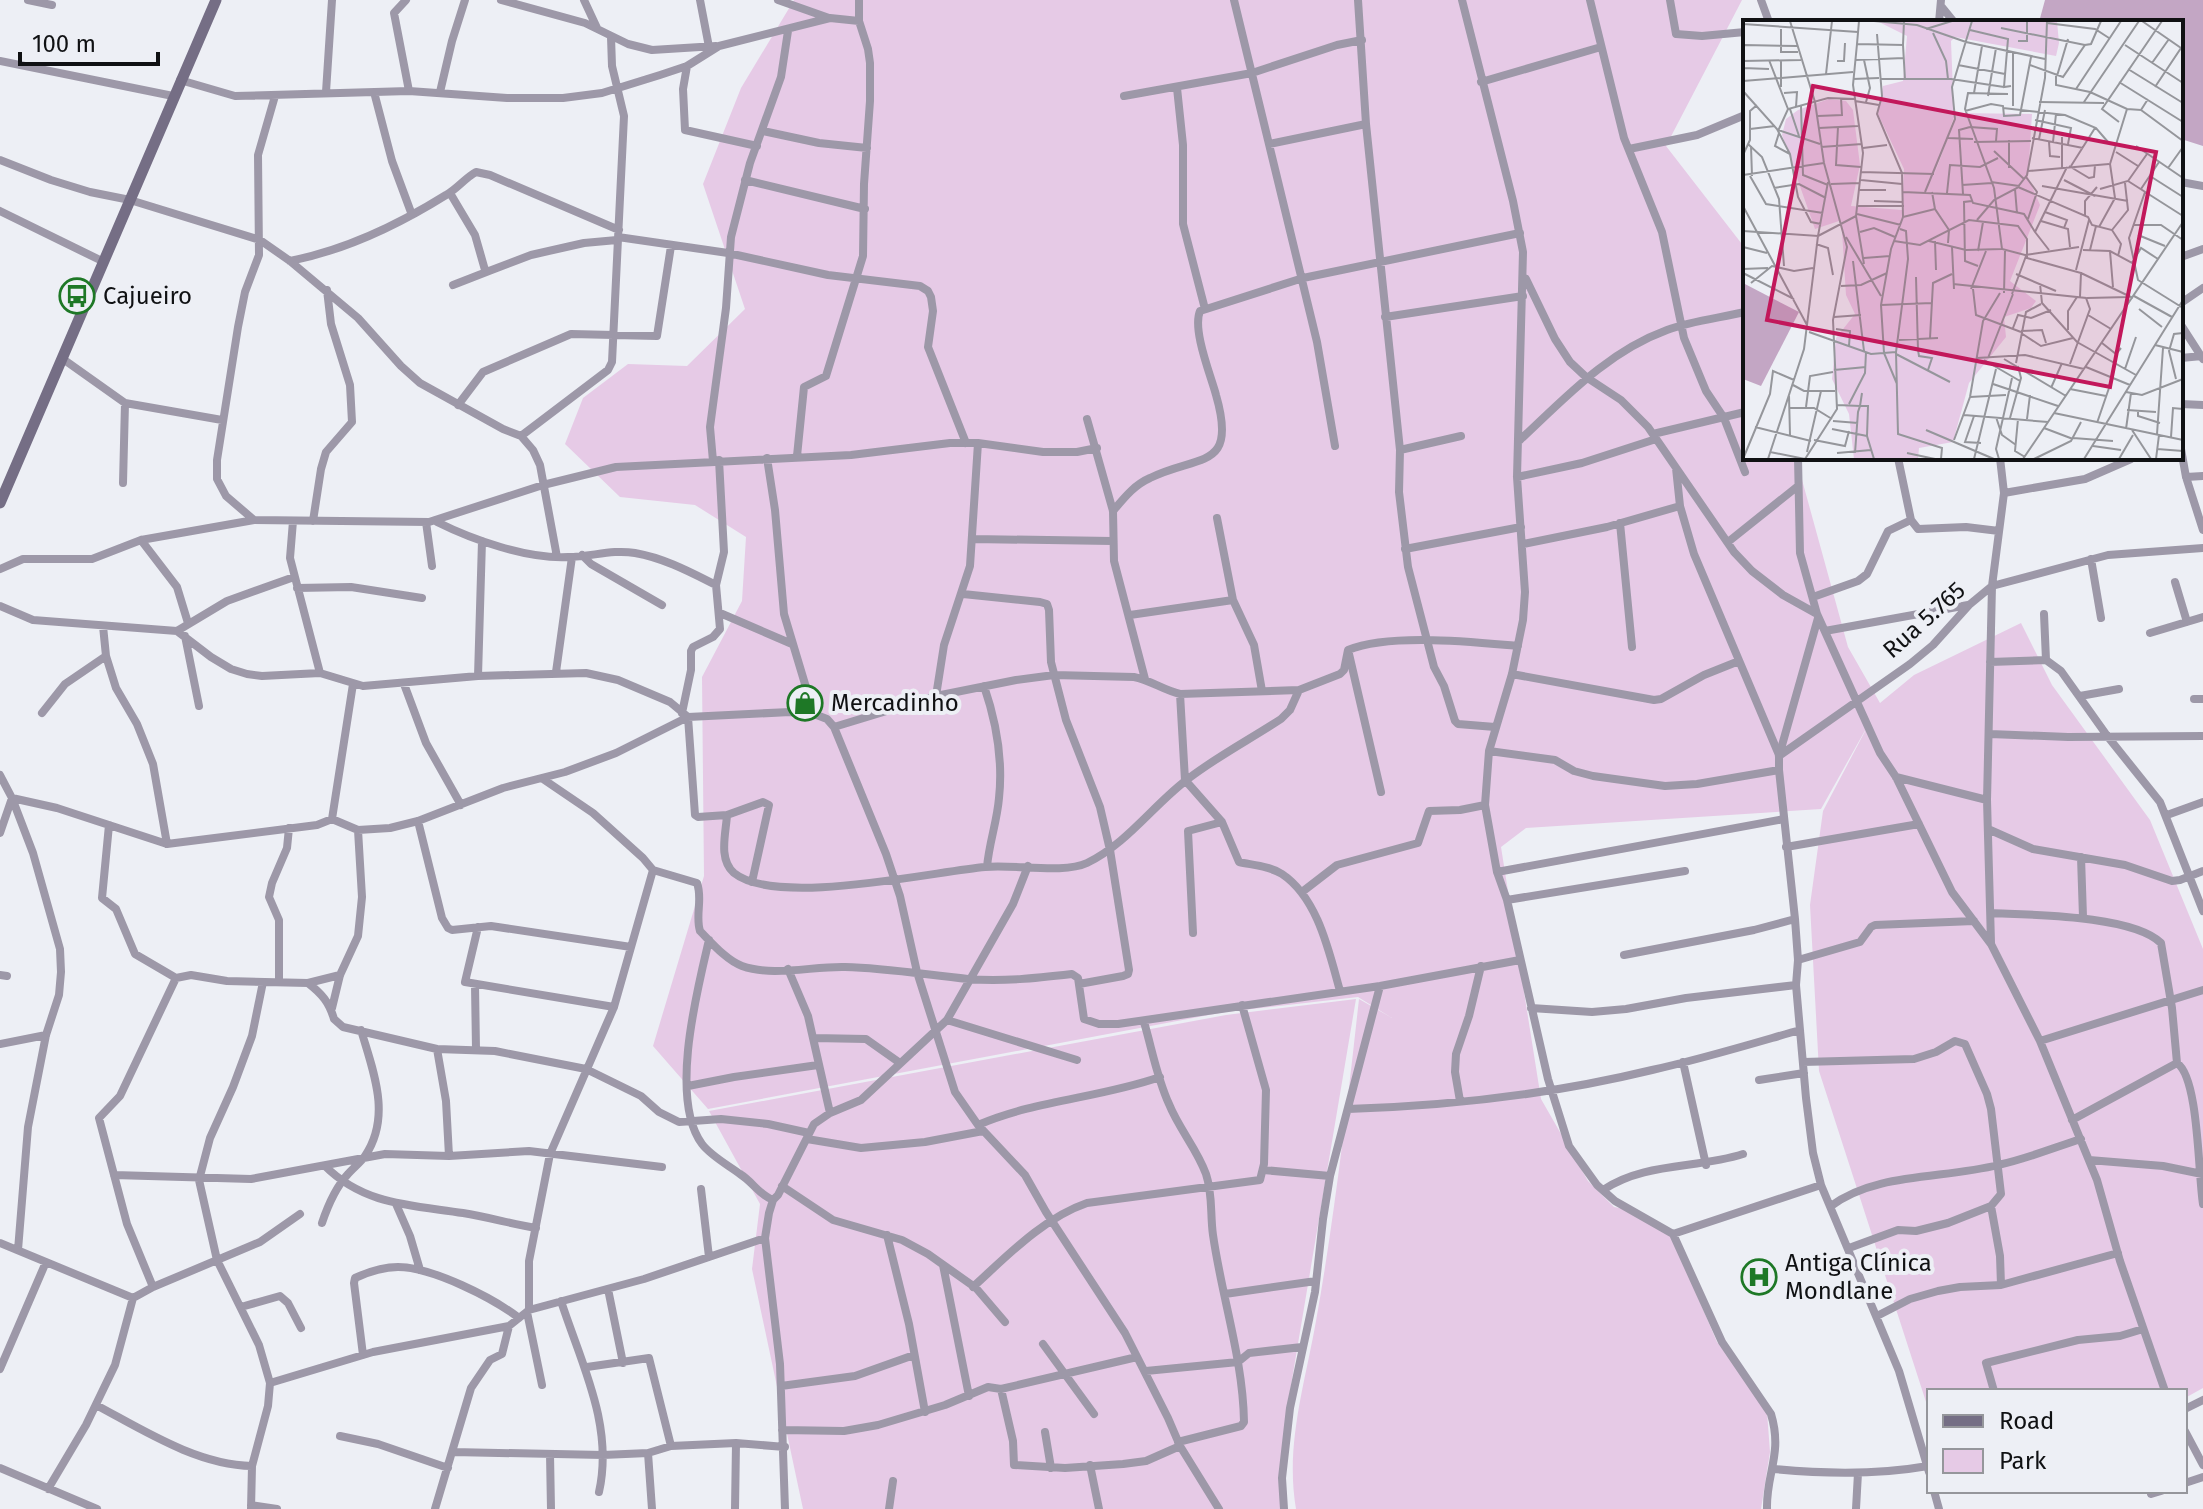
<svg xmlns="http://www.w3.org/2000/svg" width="2203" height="1509" font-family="'Fira Sans',sans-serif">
  <rect width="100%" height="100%" fill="#edeff5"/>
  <path fill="#e6cae6" d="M794 0H1742L1666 146 1745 248V458H1796L1848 647 1880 703 1914 675 2021 623 2052 685 2150 820 2203 949V1388L2185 1398V1391H1929V1407L1927 1405 1819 1071 1810 905 1823 811 1872 718 1821 809 1526 828 1501 847 1541 1099 1588 1181 1614 1207 1630 1210 1672 1237 1717 1342 1759 1397 1767 1412 1770 1452 1761 1509H1296C1285 1445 1305 1384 1316 1321 1335 1215 1347 1107 1359 999L1392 1018 1358 997 1225 1012 708 1109 653 1046 704 876 702 677 742 601 746 537 695 505 620 497 565 444 583 398 628 364 687 366 745 309 703 184 741 88Z
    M1356 999 1287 1409 1280 1509H803L752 1269 760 1204 709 1111 1226 1015Z"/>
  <path fill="#c3a6c4" d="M2045 0H2203V146L2181 139V22H2039Z"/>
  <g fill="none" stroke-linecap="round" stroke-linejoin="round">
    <path stroke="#9d98a8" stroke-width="8" d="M28 0 52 5
      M406 0 394 13 409 91
      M501 0 585 23 628 44 652 50 716 46
      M584 0 597 28
      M700 0 709 47
      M778 0 829 18
      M1234 0 1317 342 1335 446
      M1358 0 1366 124 1400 450 1399 492 1408 567 1434 667 1444 686 1455 721 1458 724 1495 727
      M1462 0 1513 201 1523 252 1517 477 1525 592 1523 620 1512 674 1489 751 1485 805 1497 872 1507 900 1548 1079 1569 1146 1597 1185 1615 1201 1673 1234 1722 1342 1771 1414C1783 1454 1766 1473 1767 1509
      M1590 0 1624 138 1662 232 1684 338 1706 391 1724 418 1745 472
      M1670 0 1676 34 1702 36 1745 32
      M1761 0 1769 22
      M1941 6 1954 22
      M1939 22 1941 0
      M0 61 173 96
      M687 66 683 89 685 130 757 146
      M180 80 235 96 409 91 507 98H563L602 93 660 75 687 66 719 46 830 18 859 21
      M1481 82 1601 47
      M1177 88 1183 145V224L1205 309
      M326 92 332 0
      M374 92 392 161 412 215
      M440 92 452 41 465 0
      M275 96 258 155 259 255 245 292 238 327 217 460V479L226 496 254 520 429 522 543 485 616 467 851 455 950 443H978L1043 452H1077L1097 448
      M1124 96 1252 73 1337 45 1362 40
      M763 131 819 143 867 148
      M1269 144 1366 124
      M1629 149 1697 135 1745 115
      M0 160 51 180 90 192 130 200 260 240 290 261 358 318 401 366 420 383 503 429 521 436 533 450 540 465 557 557
      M745 180 865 209
      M2181 182 2203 186
      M450 193 475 235 485 270 489 271 531 255 584 243 617 240
      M0 211 104 262
      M618 237 728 253 828 275 920 286 928 291 931 297 933 311 928 347 966 443
      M2181 257 2203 249
      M290 261C346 250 398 225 446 195 457 189 465 178 476 172L490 175 619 230
      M1526 279 1555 339 1570 362 1586 377 1621 400 1648 427 1734 552 1752 571 1783 595 1817 614
      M453 285 489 271
      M2181 303 2203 288
      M1385 317 1523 296
      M2181 325 2203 359
      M2181 358 2202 356
      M63 359 125 403 222 420
      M2181 404 2203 405
      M458 405 483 372 571 334 657 336 671 246
      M1087 419 1113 511 1114 561 1145 679
      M1653 434 1745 412
      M521 436 608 370 612 362 624 116 612 66 611 37
      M1520 440C1565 398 1607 352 1667 330 1691 321 1719 318 1745 312
      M2181 449 2186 477 2203 530
      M1400 450 1461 436
      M797 456 804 387 826 376 863 256 864 184 870 101V63L868 49 859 21V0
      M767 458 775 510 784 614 814 714
      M1798 458 1800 553 1817 614 1880 753 1896 777 1952 892 1991 944 2040 1041 2097 1180 2120 1261 2165 1391
      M1898 458 1911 520 1918 529 1966 527 1999 531
      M713 461 710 427 726 308 731 237 750 163 781 77 788 31
      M1676 468 1680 506 1694 554 1779 755
      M1517 477 1582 463 1656 439
      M2186 477 2203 476
      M123 483 125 403
      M2004 493 2085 479 2131 459
      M1113 511C1124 498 1134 485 1150 478 1198 454 1238 471 1216 395 1211 376 1192 330 1200 311L1303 278 1520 233
      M1217 518 1233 600 1254 645 1262 691
      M293 521 290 558 320 673 363 686 478 676 586 673 618 680 670 702 688 717 695 815 698 817 727 815C726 833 718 859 734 873 776 907 931 872 985 867 1014 864 1064 874 1087 863 1126 844 1151 808 1184 782 1214 758 1249 740 1281 719L1290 710 1299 690 1340 674 1344 670 1348 650C1390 633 1472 642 1518 646
      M313 521 321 469 326 452 352 422 350 385 331 324 327 290
      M426 522 432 566
      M437 522C473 540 527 559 568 557 591 557 612 549 635 553 664 558 690 572 716 585
      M1620 523 1632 647
      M973 539 1112 541
      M141 540 177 587 188 623
      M1728 542 1798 486
      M1523 544 1607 527 1680 506
      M1405 549 1521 527
      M582 555 591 564 662 605
      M2091 559 2101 618
      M0 569 23 559H92L141 540 254 520
      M2175 582 2187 622
      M297 588 351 587 422 598
      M963 594 1040 602 1047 604 1049 610 1051 662 1066 720 1100 807 1110 850 1129 970 1128 974 1123 976 1079 984
      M1813 597 1858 581 1867 574 1888 531 1911 520
      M0 606 33 620 177 631 211 657 231 669 247 674 262 676 320 673
      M720 613 792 644
      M2044 614 2046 660
      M1130 615 1233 600
      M1818 618 1779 756V770L1795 919 1798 960 1796 985 1806 1098 1813 1153 1821 1185 1899 1371 1929 1472
      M103 626 106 656 116 688 137 724 153 764 167 844
      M177 631 227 601 294 577
      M1825 631 1968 605
      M2150 633 2203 617
      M185 636 199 706
      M1349 654 1381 792
      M1990 662 2046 660 2061 671 2108 737 2160 802 2203 911
      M556 672 572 557
      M1512 674 1654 700 1661 699 1704 675 1739 661
      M478 676 482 541
      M404 684 426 743 461 805
      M984 686C996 721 1003 761 999 798 997 822 989 843 987 867
      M1180 694 1185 780 1222 822 1239 862C1252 865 1270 866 1282 874 1318 898 1329 952 1340 991
      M936 696 944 645 970 566 978 443
      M2080 696 2119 689
      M2194 699H2203
      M42 713 65 684 106 656
      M682 713 691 670V651L693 647 713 637 720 629 716 585 724 552 719 460
      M834 727 936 696 1016 680 1054 675 1134 677C1150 680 1163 690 1180 694L1299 690
      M1990 734 2068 737 2203 736
      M1489 751 1555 760 1574 771 1593 776 1665 786 1697 784 1779 770
      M1779 756 1910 664 1933 645 1969 605 1992 586 2004 493 2000 458
      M0 775 12 798 33 853 60 949 61 972 59 995 46 1035 28 1127 18 1250
      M1896 777 1987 800
      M727 815 763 802 769 805 752 882
      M2167 815 2203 802
      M418 821 442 918 448 928 452 930 491 926 631 947
      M109 825 102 898 116 909 135 954 176 978 191 975 227 981 308 983C322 994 329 1002 334 1019L343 1027 437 1049 495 1051 586 1069 641 1096 659 1112 679 1122 721 1119 768 1124 809 1133
      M1988 829 2033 849 2125 865 2172 881 2180 880 2203 871
      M358 830 390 828 418 821 503 788 565 772 616 753 688 717 790 712 814 714 827 719 834 727 886 854 900 896 917 972 955 1092 978 1125 1025 1175 1046 1212 1125 1333 1168 1418 1180 1446 1219 1509
      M0 833 12 798 57 808 167 844 317 825 332 819
      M1786 847 1919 824
      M2081 857 2083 917
      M653 870 697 883C703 899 695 915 700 931 711 942 726 960 742 966 773 977 813 966 845 967 887 968 927 975 968 979 1002 982 1037 978 1072 974L1078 978 1084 1019 1099 1024H1118L1380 986 1520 960
      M1497 872 1784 819
      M1302 892 1337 865 1418 843 1429 811 1460 810 1485 805
      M1507 900 1685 871
      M1991 913C2031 915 2132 915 2161 943L2172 1008 2177 1063C2199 1078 2198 1174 2203 1204
      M478 927 465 982 614 1007
      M1193 933 1188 831 1222 822
      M709 940C697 991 669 1099 702 1144 711 1156 728 1165 740 1174 753 1182 758 1194 773 1200
      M1991 943 1987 800 1992 586 2108 555 2203 548
      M1624 955 1754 930 1795 919
      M1798 960 1860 942 1871 927 1875 925 1974 921
      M788 969 808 1016 830 1113
      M0 975 7 976
      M279 981V920L269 897 272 883 287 848 289 828
      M308 983 340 975
      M475 985 476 1049
      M332 1008 340 975 358 936 362 897 358 830 332 819 353 684
      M1531 1008 1592 1012 1626 1009 1686 998 1796 985
      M947 1020 1077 1060
      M1144 1022C1152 1049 1157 1078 1169 1104 1179 1129 1197 1149 1206 1174 1213 1195 1210 1214 1213 1235 1222 1298 1243 1359 1244 1422L1241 1426 1178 1442
      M814 1038 866 1039 900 1063
      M2040 1041 2203 990
      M0 1044 46 1035
      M437 1049 446 1101 449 1156
      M1683 1062 1706 1165
      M1803 1062 1914 1059 1936 1052 1955 1041 1965 1044 1987 1094 1991 1109 2001 1194 1991 1206 2000 1256 2001 1285
      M1759 1080 1804 1073
      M688 1086 734 1077 818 1065
      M1460 1101 1455 1072 1456 1054 1469 1016 1481 966
      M1348 1109C1450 1106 1553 1094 1652 1070 1702 1059 1751 1044 1800 1030
      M2072 1120 2177 1063
      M978 1125C1036 1100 1100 1098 1160 1077
      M807 1139 861 1148 925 1142 983 1131
      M2089 1160 2163 1166 2202 1174
      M325 1166C364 1205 411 1205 463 1213 488 1217 512 1224 536 1228
      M1263 1170 1330 1176
      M114 1175 251 1179 385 1154 449 1156 529 1151 662 1167
      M782 1186 833 1220 902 1240 928 1254 976 1288 1005 1322
      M701 1189 709 1257
      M1603 1190C1645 1162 1696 1169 1743 1154
      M396 1204 410 1236 420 1270
      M1831 1206C1876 1172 1944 1179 1998 1165 2026 1159 2053 1148 2081 1139
      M322 1223C328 1205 335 1188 348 1174 353 1168 361 1162 365 1156 392 1116 373 1071 361 1030
      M1673 1234 1821 1185
      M887 1235 909 1324 925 1412
      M0 1243 133 1298
      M1849 1248 1898 1230 1916 1231 1948 1223 1991 1206
      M943 1265 969 1396
      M153 1287 127 1224 99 1118 120 1096 176 978
      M973 1287C1006 1257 1043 1218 1087 1203L1260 1180 1264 1164 1266 1090 1242 1005
      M608 1289 623 1363
      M1225 1294 1316 1281
      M561 1301C581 1363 614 1425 599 1492
      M241 1307 280 1296 288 1303 301 1328
      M529 1310V1261L550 1154 614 1007 653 870 643 858 593 813 543 779
      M527 1312 542 1385
      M1877 1316 1910 1299 1938 1291 1960 1287 2001 1285 2118 1253
      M1043 1344 1094 1414
      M363 1355 354 1283 355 1278C368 1272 383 1267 398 1267 432 1267 493 1298 519 1318
      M587 1367 649 1358 671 1446
      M0 1369 46 1262
      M1146 1371 1238 1362 1249 1353 1302 1347
      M270 1383 373 1352 509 1326 529 1310 644 1279 765 1238
      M781 1386 855 1376 914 1355
      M1001 1389 1013 1441 1014 1465 1065 1468 1123 1464 1146 1461 1180 1446
      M1994 1391 1986 1363 2078 1340 2120 1336 2143 1329
      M96 1405C143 1430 197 1465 252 1466
      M2185 1409 2203 1400
      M782 1430 844 1431 878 1425 945 1405 988 1387 1001 1389 1137 1357
      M2185 1431 2203 1465
      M1045 1432 1051 1468
      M340 1436 378 1444 448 1468
      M453 1452 603 1455 648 1453 671 1446 736 1443 785 1447
      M648 1453 652 1509
      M550 1454 551 1509
      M1090 1465 1099 1509
      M0 1468 97 1509
      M1774 1469C1825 1474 1877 1475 1928 1466
      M2185 1483 2203 1477
      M48 1489 86 1425 115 1365 133 1298 153 1287 260 1242 300 1214
      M1934 1491 1939 1509
      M2151 1494 2161 1491
      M251 1505 277 1509
      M251 1509 252 1466 268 1406 270 1383 259 1345 217 1260 199 1180 210 1138 233 1087 252 1036 263 982
      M435 1509 471 1388 490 1360 502 1354 509 1326
      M735 1509 736 1443
      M785 1509 780 1364 765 1238 769 1213 773 1200 778 1195 814 1124 830 1113 861 1100 947 1020 1013 904 1028 866
      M889 1509 893 1481
      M1284 1509 1282 1478 1290 1408 1315 1292 1323 1219 1330 1176 1380 986
      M1856 1509 1858 1473"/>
    <path stroke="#756e85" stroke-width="11" d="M0 503 216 0"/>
  </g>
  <defs>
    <symbol id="bus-ring" viewBox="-11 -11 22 22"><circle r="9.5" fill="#edeff5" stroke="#1e7826" stroke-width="1.5"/><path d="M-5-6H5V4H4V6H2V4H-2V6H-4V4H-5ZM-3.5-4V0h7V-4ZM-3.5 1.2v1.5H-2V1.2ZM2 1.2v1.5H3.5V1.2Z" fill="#1e7826"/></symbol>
    <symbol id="shop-ring" viewBox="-11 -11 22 22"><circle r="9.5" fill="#edeff5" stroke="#1e7826" stroke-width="1.5"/><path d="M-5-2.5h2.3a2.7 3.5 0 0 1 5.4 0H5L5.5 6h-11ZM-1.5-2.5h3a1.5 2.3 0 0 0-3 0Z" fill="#1e7826"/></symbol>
    <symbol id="hospital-ring" viewBox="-11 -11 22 22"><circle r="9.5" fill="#edeff5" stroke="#1e7826" stroke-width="1.5"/><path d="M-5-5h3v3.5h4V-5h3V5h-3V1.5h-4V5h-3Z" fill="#1e7826"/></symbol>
  </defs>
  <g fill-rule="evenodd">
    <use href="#bus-ring" x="57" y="276" width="40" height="40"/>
    <use href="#shop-ring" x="785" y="683" width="40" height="40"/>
    <use href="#hospital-ring" x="1739" y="1257" width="40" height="40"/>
  </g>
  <g text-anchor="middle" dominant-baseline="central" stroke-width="8" stroke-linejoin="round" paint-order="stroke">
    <g font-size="24" fill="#101113" stroke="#edeff5" text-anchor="start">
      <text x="103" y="296">Cajueiro</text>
      <text x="831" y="703">Mercadinho</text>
      <text x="1785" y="1263">Antiga Clínica<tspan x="1785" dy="28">Mondlane</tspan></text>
    </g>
    <g font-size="24" fill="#101113" stroke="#edeff5">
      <text transform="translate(1924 620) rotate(-42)">Rua 5.765</text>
    </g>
  </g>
  <g transform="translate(1743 20)">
    <rect width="440" height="440" fill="#edeff5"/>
    <path d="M134 1H314L316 23 313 36 212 17 208 21 211 97 190 158 214 93 289 94 285 157 297 185 267 261 293 281 288 288 261 297 263 317 226 363 210 422 176 428 175 439H111L106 394 89 359 93 318 112 294 103 275 99 211 96 201 72 209 39 115 43 99 55 90 86 79 103 81 110 90 117 145 108 186 159 190 161 149 135 94 140 66 160 61 164 16Z" fill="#e6cae6"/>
    <path d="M0 263 56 292 18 366 0 359Z" fill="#c3a6c4"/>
    <path fill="none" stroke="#95969b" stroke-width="2" d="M47 1 72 82 81 143 104 227 90 300 94 389 62 439M116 1 114 24 160 25 161 1M131 1 174 5 223 22 302 39M399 1 438 28 412 67M304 3 352 9 366 18M0 4 115 12M258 8 342 25M38 9V32H55M183 9 209 1M227 10 265 19 261 67 268 66M190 13 203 41 205 59M134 14 139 76 134 94 159 153 160 197 148 229 138 285 141 333 154 364M275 21H284V1M114 24 110 65 120 133 113 196 121 244M1 25 54 26M160 25 162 60M382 25 440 63M26 40 45 89M112 40 161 38M121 40 127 68 123 82M0 41 58 40M38 41V67M94 41H101L102 23M409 43 426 19M215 45 262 54M287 45 320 57 342 25 348 24 358 1M0 48 26 49M385 49 440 83M83 54 89 1M313 56V65L347 72 384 89 398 90 405 79M314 56 325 19M110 59 136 58M137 59H208L261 67M0 61 110 52M376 62 440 102M0 67V1M333 69 378 1M0 71 34 109 47 134 55 177 68 202 78 204M41 73 54 72 53 87M231 73 239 26M265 74 225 73 222 89 251 168 259 229 282 235 336 227M245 76 253 28M112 81 136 85M296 82 361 83M341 82 396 1M58 86 60 155 85 165M270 86V32M260 88 322 95 353 108 365 122M47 89 56 116M398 90 440 121M222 91 248 84 260 86 261 96 277 95 288 37M75 96 99 95 98 78M292 100 328 108 325 124M376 102 359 89 419 1M95 107 93 145 118 147M227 107 254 109 253 121M76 108 115 106M7 109 32 106M35 110 77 124M35 111 45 89 85 78 112 79M36 113 32 126 47 134M319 117V148M205 118 230 119M289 118 340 128M296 119 302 90M266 120V148M231 122 288 121M306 122 307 136 317 137M310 122 313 94M5 124 19 137 36 179 41 246M8 126 9 156M393 126 440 158M78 127 119 124M120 128 144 125M251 131 281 159M373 132 395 146M0 135 7 120V91L14 85M326 146 346 158 351 157 352 145M328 146 352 108M425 148 440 127M285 151 366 144M118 152 191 154M0 155 81 143M7 156 23 184 80 193M407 156 440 177M283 157 294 172 285 199M118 160 159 164M321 160 352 176M385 161 440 196M248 162 276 166M88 164 116 163M219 165 249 163M299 166 385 181M275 167 345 197 349 205 369 210 378 224 375 236M31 168 56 164 83 178M272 169 274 193M357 169 385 161 404 134M398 169 416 142M116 170H143M160 172 227 175 230 183 281 194 292 212M182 172 212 99 209 67 229 1M189 172 192 189 206 210 205 223M402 172 386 218 395 260 440 288M204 173 207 145 237 147 255 138M220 174 216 110 227 107M131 181 160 182M229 181 221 182 222 241 235 246M0 186 64 305M115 186H161M302 192 324 200 321 208M114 194 158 205M342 196V181L354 167M160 197 192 189M234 200 251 180 274 168 284 155 302 58 304 1M298 201 325 209 327 227M391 205H418L440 220M356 207 372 178 367 144 384 89M157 209 163 211 165 239 153 332 155 414 199 428 198 439M369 210 385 190 382 163M0 211 75 216 85 162M117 212 131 208 152 217M395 215 422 226M103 217 138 276M151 221 177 225 226 200 275 206 284 219V238L338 253 337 277M186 221 223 230 259 229M192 221 193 250M73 224 85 228 90 255M0 227 24 233M209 227 211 269M306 230 292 212 324 147M340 230 367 231 389 243 398 228 415 239M347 230 353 206M235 231 240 202M367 231 370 267M121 238 147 236M110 241 121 331M0 249 25 248M333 250 346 200M0 253 51 279M338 253 390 278M273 254 313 271M173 257 175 330 176 336 189 338 185 350M8 263 29 246 51 251 70 248M210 264 343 278 347 289 327 344M297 264 299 283 334 322 393 355M98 266 118 265 144 253M228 269 243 231M230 269 233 295 278 312M261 273 262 231M269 274 283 236M391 276 429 297M344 278 386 277M138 285 189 283M396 289 419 307M345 295 368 309M91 297 118 295M270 308 275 295 288 298 308 290M93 309 107 311 106 326M325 310V291L334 277M278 311 299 310 303 323M66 312 128 334 153 332M278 313 298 326 330 318M187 318 190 263 209 254M156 320 195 318M359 323 373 334 378 328M412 325 440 332M153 334 207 362M234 338 282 335 341 349M245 338 270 274M261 339 323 376M241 340 277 361M273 343 283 292 298 284M343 347 387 365M382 349 393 317M91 350 123 347M433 359 426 331 431 314 440 313M250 364 315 386M50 365 61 371H92M308 368 319 343M327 369 363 376M383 372 399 375 440 359M46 376 47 415M227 377 263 375M106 384 122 353 123 332M94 385 117 386 119 373M63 387 67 356 90 352M47 388H71L89 399M384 390 413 392M395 392V396L417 403M311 393 440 420M221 395 305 402M231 396 222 422 238 423M253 397 259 415 273 425M267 398 278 358 275 346M275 399 272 431 282 437M284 399 287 375M90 401 115 403M354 403 366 368M12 407 68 421M301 408 330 419M89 409 124 416M383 409 388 373M183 410 251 439M389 410 408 439M414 414 420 328M428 417 430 388 440 389M330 418 370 421M71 420 102 426 106 411M211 420 227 377 240 301 257 273M350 426 378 430M414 429 440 431M27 432 62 439M64 432 78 371M94 433 128 430M112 433 115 392 117 386H125L124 416 131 439M164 433 192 439M0 439 27 374 30 351 51 360M25 439 61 329 75 216 113 196M231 439 253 349M256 439 253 429 269 358M280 439 440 202M291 439 328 421 338 402M341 439 440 280M376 439 390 415M413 439 416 415"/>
    <path fill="#c2185b" fill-opacity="0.15" stroke="#c2185b" stroke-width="4" d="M70 66 413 132 367 367 24 300Z"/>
    <rect width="440" height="440" fill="none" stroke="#101113" stroke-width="4"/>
  </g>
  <rect x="1927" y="1389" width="260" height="104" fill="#edeff5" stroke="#95969b" stroke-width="2"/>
  <rect x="1943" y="1415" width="40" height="12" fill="#756e85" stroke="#95969b" stroke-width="2"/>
  <text x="1999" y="1429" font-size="24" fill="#101113">Road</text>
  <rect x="1943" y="1449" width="40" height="24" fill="#e6cae6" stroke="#95969b" stroke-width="2"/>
  <text x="1999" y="1469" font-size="24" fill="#101113">Park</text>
  <path d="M20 52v12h138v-12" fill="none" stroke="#101113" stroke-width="4"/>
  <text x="32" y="52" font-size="24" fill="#101113" stroke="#edeff5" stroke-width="6" paint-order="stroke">100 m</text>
</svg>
